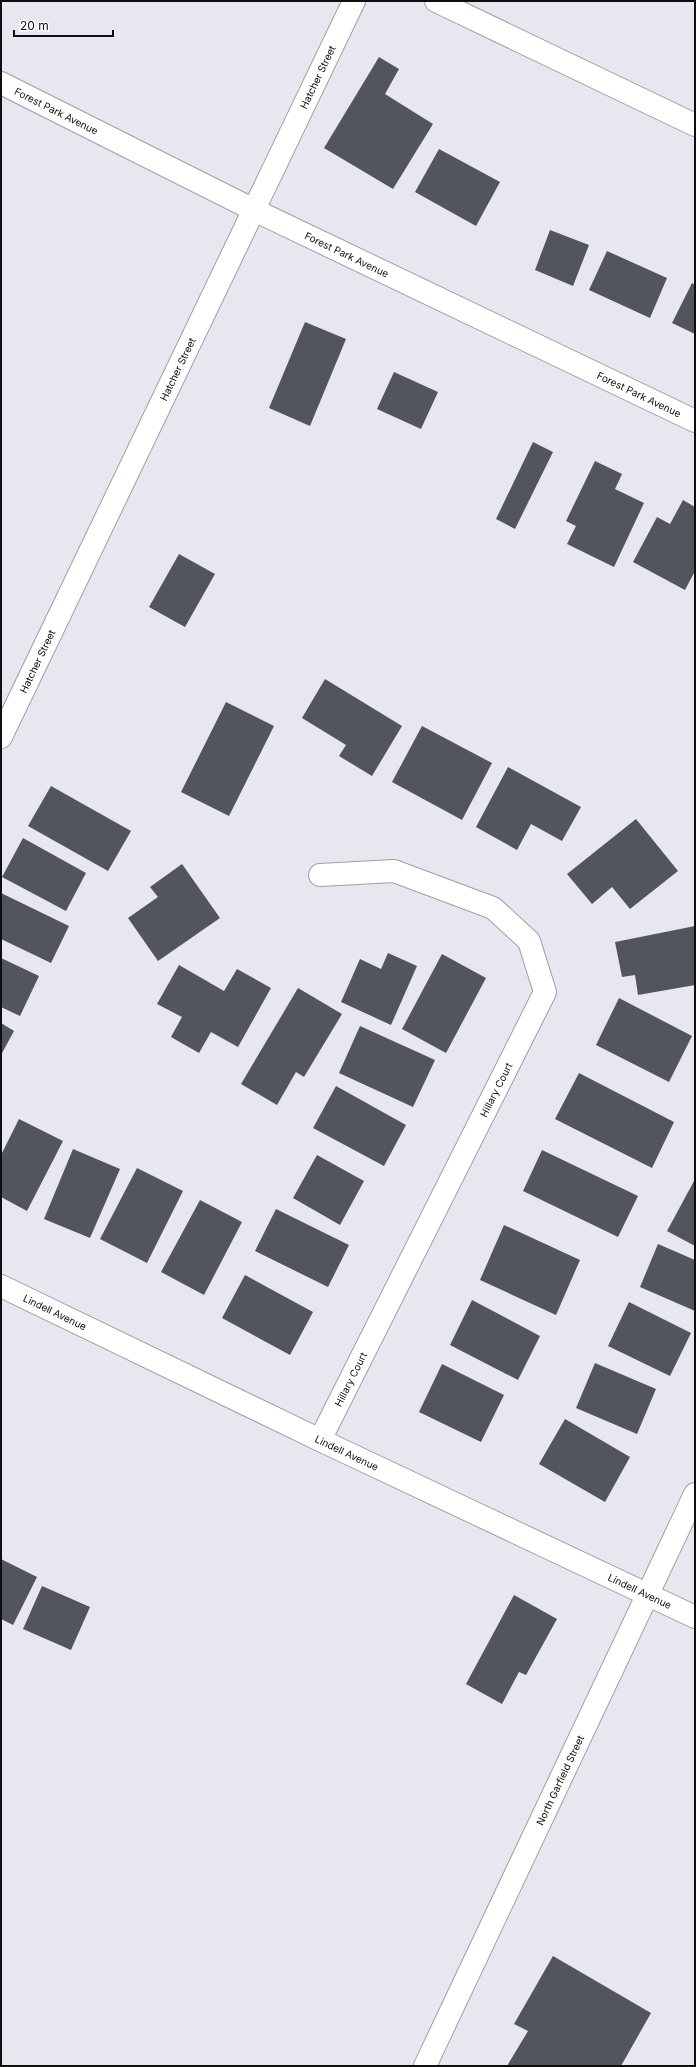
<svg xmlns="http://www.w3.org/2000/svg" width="696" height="2067" font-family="Inter,sans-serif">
  <rect width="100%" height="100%" fill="#e6e7ef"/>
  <path fill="#52565c" d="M379 57 399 69 385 94 433 124 393 189 324 148Z
    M439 149 500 182 476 226 415 192Z
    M550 230 589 245 573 286 535 270Z
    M607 251 667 278 650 318 589 290Z
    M692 283 695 285V334L672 323Z
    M305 322 346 339 310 426 269 408Z
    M394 372 438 392 421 429 377 409Z
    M533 442 553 452 515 529 496 519Z
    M595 461 622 474 615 489 644 503 614 567 567 544 576 526 566 521Z
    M683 500 695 507V571L685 590 633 562 657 517 670 524Z
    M179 554 215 574 185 627 149 607Z
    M325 679 402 726 372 776 339 756 346 745 302 718Z
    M226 702 274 726 229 816 181 792Z
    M422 726 492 763 462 820 392 782Z
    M508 767 581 807 562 841 531 824 517 850 476 827Z
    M51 786 131 831 108 871 28 826Z
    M636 819 678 871 630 909 612 887 592 904 567 874Z
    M23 838 86 873 66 911 2 877Z
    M182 864 220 918 158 961 128 918 158 897 150 887Z
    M1 893 69 926 51 963 1 939Z
    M695 926V985L638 995 635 975 622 977 615 942Z
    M388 953 417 966 391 1025 341 1002 360 959 381 969Z
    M442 954 486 978 446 1053 402 1029Z
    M1 958 39 976 20 1016 1 1007Z
    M179 965 224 991 237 969 271 988 238 1047 211 1032 199 1053 171 1037 182 1017 157 1004Z
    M298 988 342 1014 304 1077 296 1072 277 1105 241 1084Z
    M619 998 692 1036 669 1082 596 1045Z
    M1 1023 14 1031 1 1055Z
    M360 1026 435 1060 413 1107 339 1073Z
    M579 1073 674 1122 652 1168 555 1119Z
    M336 1086 406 1125 384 1166 313 1128Z
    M19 1119 63 1141 27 1211 1 1197V1155Z
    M73 1149 120 1169 90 1238 44 1219Z
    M542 1150 638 1196 618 1237 523 1191Z
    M317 1155 364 1181 340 1225 293 1198Z
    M137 1168 183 1191 147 1263 100 1239Z
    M694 1181 695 1182V1246L667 1231Z
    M200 1200 242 1222 204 1295 161 1272Z
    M276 1209 349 1245 328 1287 255 1251Z
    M504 1225 580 1260 556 1315 480 1280Z
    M658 1244 695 1260V1311L640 1287Z
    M245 1275 313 1312 290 1355 222 1318Z
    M472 1300 540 1336 518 1380 450 1345Z
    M629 1302 691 1333 670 1376 608 1346Z
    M595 1363 656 1389 637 1434 576 1408Z
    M442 1364 504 1395 481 1442 419 1412Z
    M565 1419 630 1457 605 1502 539 1464Z
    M1 1559 37 1577 13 1625 1 1619Z
    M42 1586 90 1607 71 1650 23 1629Z
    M514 1595 557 1619 526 1675 519 1672 502 1704 466 1684Z
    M553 1956 651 2013 621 2066H507L528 2031 514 2024Z"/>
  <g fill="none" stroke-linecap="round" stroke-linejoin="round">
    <defs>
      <g id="minor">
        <path d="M436 1 695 125"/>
        <path id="s1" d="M1 83 254 210 695 421"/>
        <path id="s2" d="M1 737 354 1"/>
        <path id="s3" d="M1 1286 320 1440 695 1617"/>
        <path id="s4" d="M320 1440 545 992 529 941 493 908 394 871 320 875"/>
        <path id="s5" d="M425 2066 695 1494"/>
      </g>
    </defs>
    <use href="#minor" stroke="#9f9fa7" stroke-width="24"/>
    <use href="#minor" stroke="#fff" stroke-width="22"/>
  </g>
  <g text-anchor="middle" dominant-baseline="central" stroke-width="4" stroke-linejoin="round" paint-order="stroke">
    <g font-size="10" fill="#0d0e10" stroke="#fff">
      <text stroke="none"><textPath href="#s2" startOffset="732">Hatcher Street</textPath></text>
      <text stroke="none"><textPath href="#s1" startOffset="62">Forest Park Avenue</textPath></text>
      <text stroke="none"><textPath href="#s1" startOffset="386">Forest Park Avenue</textPath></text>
      <text stroke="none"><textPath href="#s2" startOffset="408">Hatcher Street</textPath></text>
      <text stroke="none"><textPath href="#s1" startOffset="710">Forest Park Avenue</textPath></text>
      <text stroke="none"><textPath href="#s2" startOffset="84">Hatcher Street</textPath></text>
      <text stroke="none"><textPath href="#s4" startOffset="392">Hillary Court</textPath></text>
      <text stroke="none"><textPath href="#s3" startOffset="60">Lindell Avenue</textPath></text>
      <text stroke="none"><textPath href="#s4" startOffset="68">Hillary Court</textPath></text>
      <text stroke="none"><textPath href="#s3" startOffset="384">Lindell Avenue</textPath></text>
      <text stroke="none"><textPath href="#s3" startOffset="708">Lindell Avenue</textPath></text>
      <text stroke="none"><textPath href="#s5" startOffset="316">North Garfield Street</textPath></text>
    </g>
  </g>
  <rect width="696" height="2067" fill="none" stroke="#0d0e10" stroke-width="4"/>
  <path d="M14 30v6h99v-6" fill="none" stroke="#0d0e10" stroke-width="2"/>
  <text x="20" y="30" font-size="12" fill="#0d0e10" stroke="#ffffff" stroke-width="3" paint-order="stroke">20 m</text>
</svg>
